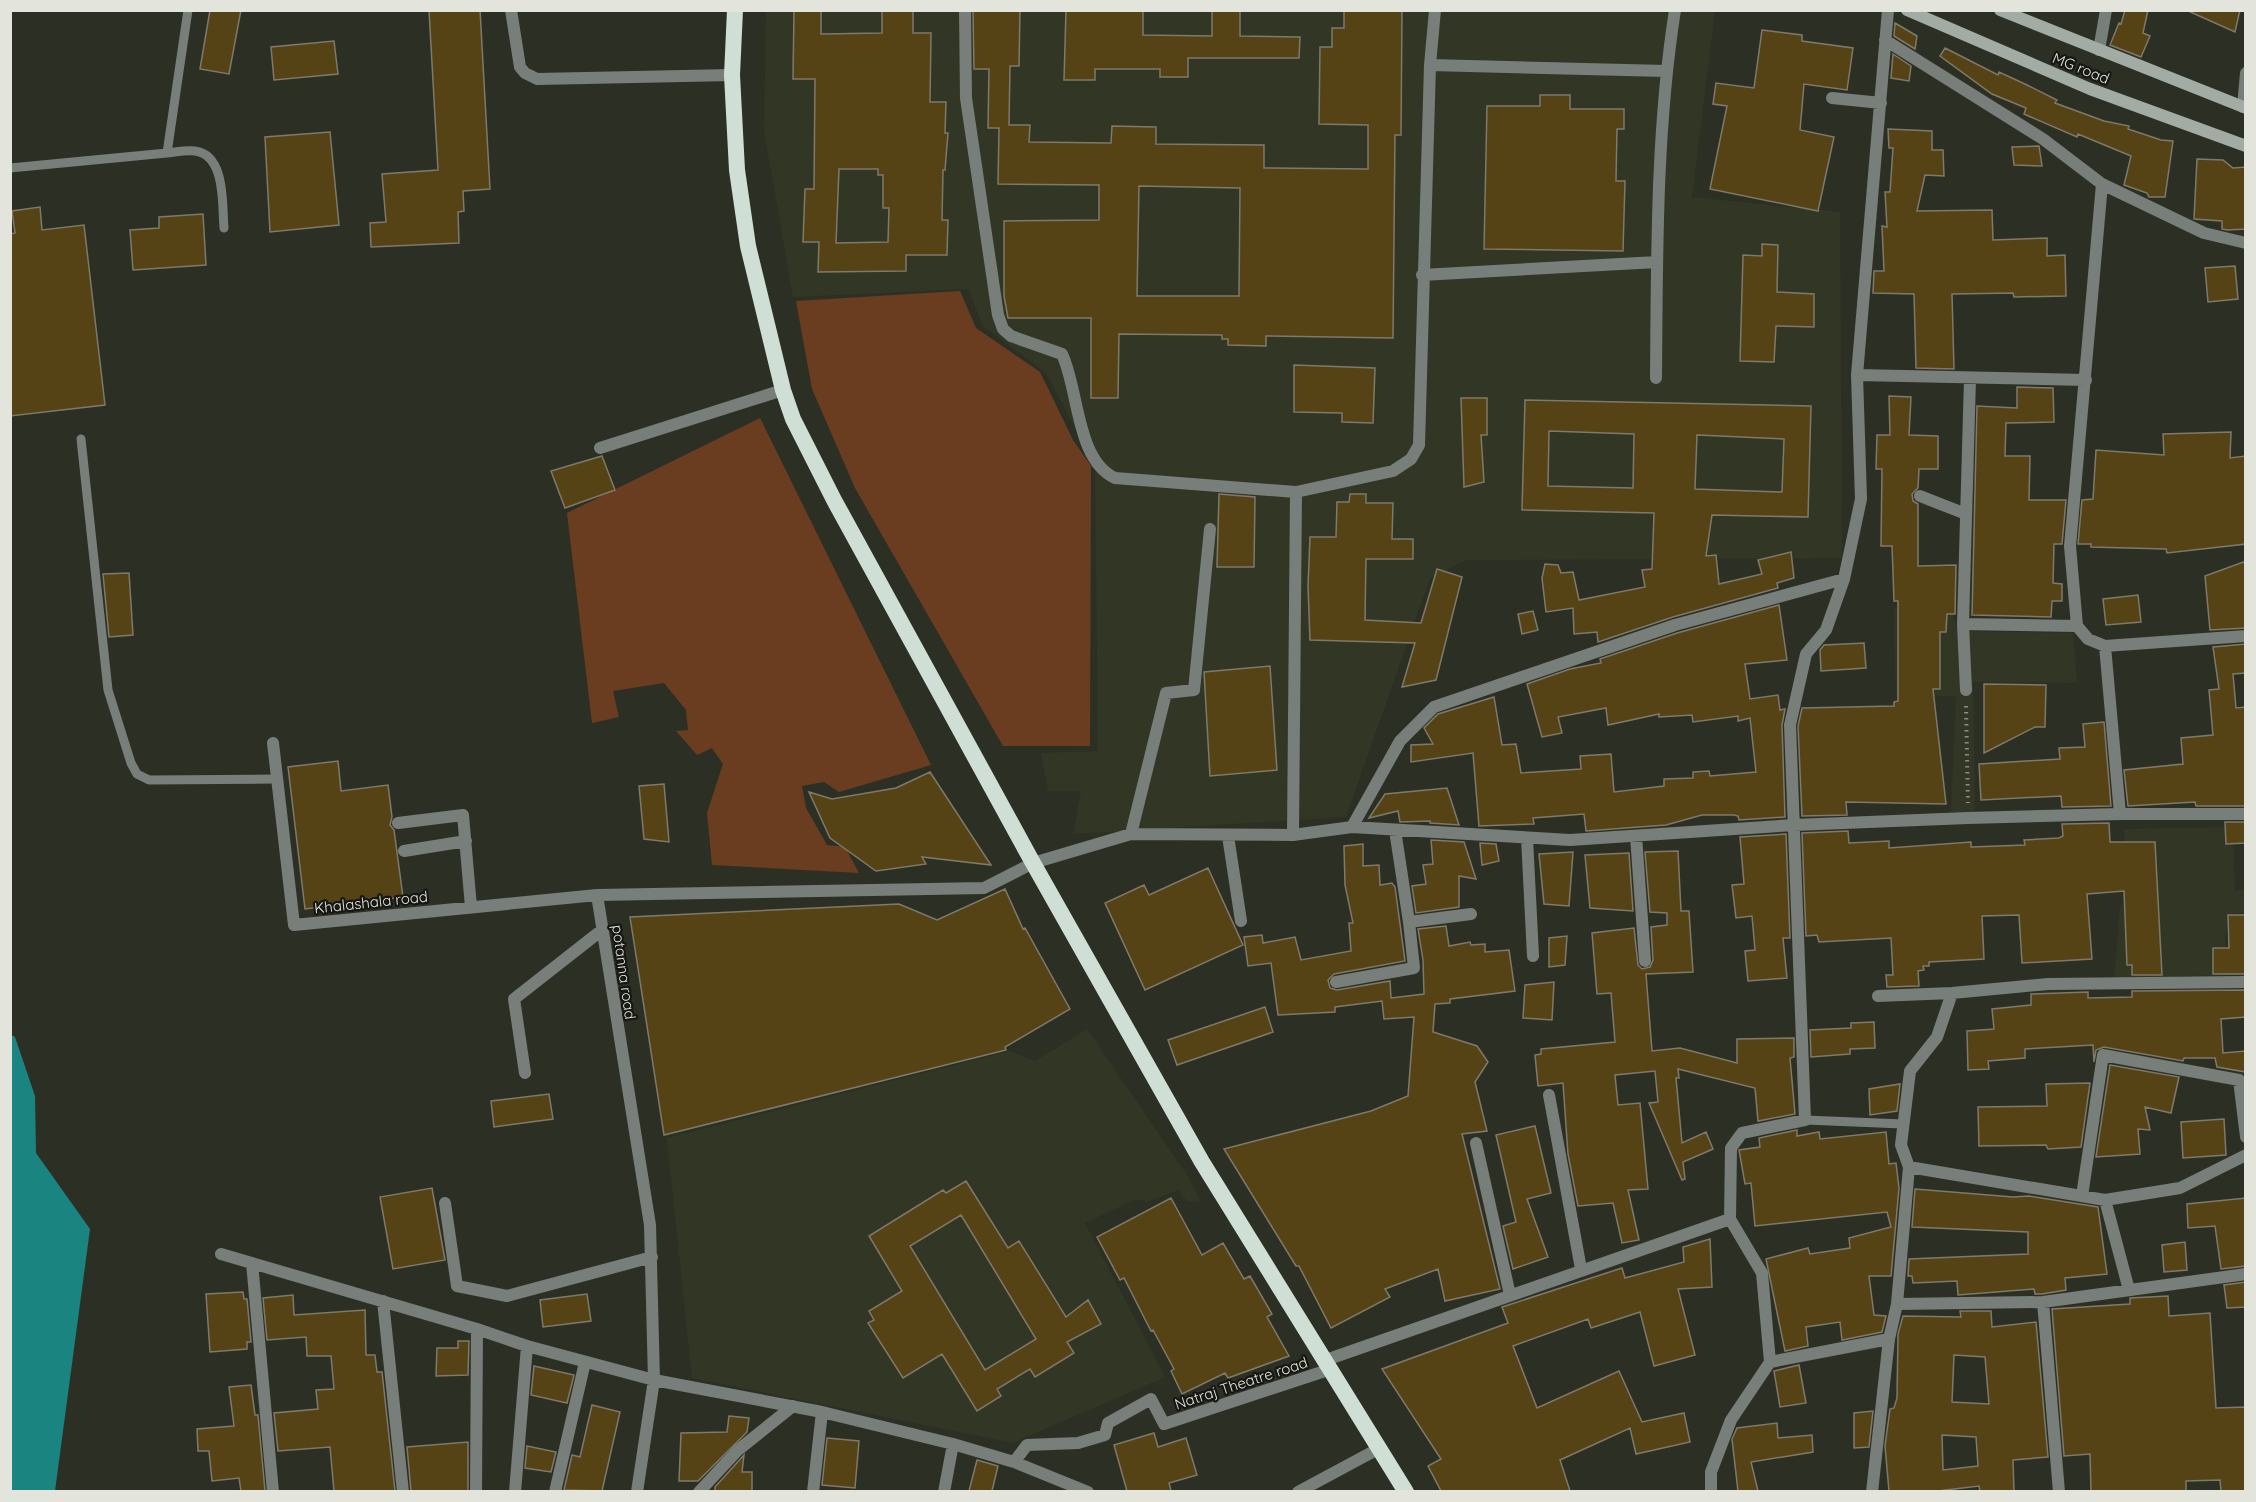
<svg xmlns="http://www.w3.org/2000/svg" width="2256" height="1502" font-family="Quicksand,sans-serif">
  <rect width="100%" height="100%" fill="#2c3024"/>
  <path fill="#313724" d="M766 11H1715L1692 197 1840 212 1842 558 1467 560 1430 578 1346 817 1073 834 1081 791H1048L1041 753 1098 751 1095 465 1046 373 983 326 968 289 793 297 764 130Z
    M1894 609H1951L1958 631 2073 633 2077 683 1973 682 1975 813 1951 812 1956 696H1896Z
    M2232 827 2235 891 2245 890V912L2228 915 2222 975 2114 978 2120 908 2126 898 2124 829Z
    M1087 1029 1187 1175 1200 1201 1188 1202 1178 1190 1147 1202 1136 1199 1085 1223 1165 1377 1013 1443 692 1378 667 1138 1010 1051 1035 1061Z"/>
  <path fill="#6a3d20" d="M960 291 976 328 1040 372 1073 440 1091 466 1090 746H1003L855 488 812 389 796 301Z
    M760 418 931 765 839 792 824 782 802 786 806 808 827 845 845 847 859 873 712 865 707 813 723 764 712 748 697 755 676 731 688 730 686 710 664 683 613 691 619 717 592 723 567 513Z"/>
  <path fill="#1a8480" d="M11 1035 15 1037 35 1096 36 1153 90 1229 55 1491H11Z"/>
  <path fill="#554315" stroke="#7f796b" stroke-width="1.5" fill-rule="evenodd" d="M210 10H241L229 74 200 69Z
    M429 10H480L490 189 463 191 464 211 458 212 459 243 371 247 370 223 386 222 382 174 438 170Z
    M794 10H821V34L882 33V10H913V33H931L930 102H946L945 133H948L945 170H943L942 220H948L947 255H906V271L818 272 819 242H803L805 189H814L815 79H793ZM839 169H878V175H883V208H889L888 242 836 243Z
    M973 10H1020L1019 66H1010L1009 125H1030L1029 142 1111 143 1112 126 1156 127V144L1264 145V168L1368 169V125L1319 124 1320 47H1332V28H1344V10H1402L1401 135H1395L1393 338 1266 336V346L1228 345V339H1222V335L1119 334 1118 398H1091V318H1008L1004 296V221L1099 220V185L998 184 999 128H988L989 69H974ZM1139 186 1240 188 1239 296H1137Z
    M1066 10H1143V35L1212 36V10H1240V36L1300 37 1299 58H1188V77H1160V69H1095V80H1064Z
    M2125 10H2148L2143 33 2150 36 2141 57 2110 45 2119 23 2121 24Z
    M2186 10H2240L2235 32Z
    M1895 23 1917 36 1915 49 1894 36Z
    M1762 30 1802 35V41L1853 48 1847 90 1804 84 1800 130 1834 137 1818 211 1710 189 1727 106 1713 104 1716 83 1754 88Z
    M334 41 338 74 274 80 271 47Z
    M1945 48 1998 75 1999 72 2027 85 2057 100 2055 103 2104 121 2129 126 2128 129 2161 140 2173 141 2165 197H2149L2147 193 2124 185 2131 156 2078 134 2077 137 2024 114 2026 108 1992 94 1940 56Z
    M1893 54 1911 66 1909 81 1891 78Z
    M1540 95H1570V109H1624V129H1617L1616 181H1625L1623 251 1484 249 1487 106H1540Z
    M1888 129 1932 131V150H1943L1944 176 1925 175 1917 211 1992 210 1993 240 2047 238V256L2065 255 2066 296 2014 297 2013 293 1952 294 1954 369 1916 368 1914 294 1873 293 1874 271H1884L1882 226 1887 227 1885 192H1890L1893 148H1889Z
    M330 132 339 225 270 232 265 137Z
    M2039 146 2042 166 2014 165 2012 147Z
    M2197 159 2223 160 2233 168 2246 167V229L2227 230 2222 229V221L2194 219Z
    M40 207 42 230 84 225 105 405 10 416V234L15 233 12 211Z
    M203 214 206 265 133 270 130 230 159 228V217Z
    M1762 244 1778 245 1777 292 1814 294V327L1776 326 1774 362 1740 361 1743 255 1762 256Z
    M2235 266 2238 299 2208 302 2205 268Z
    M1294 365 1375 368 1373 423 1342 422V413L1294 412Z
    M2017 387 2053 388 2054 422 2006 423 2005 456H2030L2029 500H2066L2062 544H2054L2053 583 2062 584V601H2052L2051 617 1972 615 1977 406 2017 408Z
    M1889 396 1911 397 1909 435 1938 436V469H1919L1918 488 1912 494 1913 501 1918 504V566L1956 565 1955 614H1947L1946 632H1940V689H1933L1946 804 1846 802 1847 815 1802 816 1798 726 1802 708 1894 706V702L1898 701V601H1894L1892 546H1881L1882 469H1876L1877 435H1890Z
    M1461 398H1487V435H1481L1484 482 1464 487Z
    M1525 400 1811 406 1808 517 1712 515 1706 556 1716 555 1719 584 1762 574 1758 560 1791 552 1794 578 1777 583 1778 588 1673 617 1598 642 1597 632 1574 634 1573 608 1546 612 1542 578 1545 564 1558 565 1561 573 1573 572 1579 600 1645 587 1642 570 1652 569 1654 513 1522 510ZM1549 431 1634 434 1633 488 1548 486ZM1697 435 1784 439 1782 492 1695 489Z
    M2231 432 2230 458 2246 456V544L2167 553 2166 549 2091 547V544H2078L2082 500 2093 499 2096 450 2164 455 2163 434Z
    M602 456 615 490 565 508 551 471Z
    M1219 494 1255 497 1254 567H1217Z
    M1350 494H1366V503H1393L1392 539H1413V559H1366L1365 620 1421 623 1437 569 1462 577 1436 680 1402 687 1415 643 1310 640 1308 586 1310 537H1336L1337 502H1349Z
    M2246 561V628L2210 630 2205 576Z
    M129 573 133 635 109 637 103 574Z
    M2138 595 2141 622 2106 625 2103 599Z
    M1779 605 1787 660 1745 664 1750 699 1778 695 1780 710 1785 709 1782 725 1785 817 1739 820 1738 816 1734 815H1702L1666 825 1586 831 1584 814 1533 818 1534 824 1479 826 1473 753 1411 762V745L1433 744 1424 728 1438 714 1494 697 1502 745 1516 744 1521 773 1581 769 1580 756 1611 754 1614 792 1664 786V779L1693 778V772L1709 771 1710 776 1756 772 1750 718 1738 721V716L1693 722 1692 715 1659 717V714L1608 725 1606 708 1558 717 1562 733 1542 737 1527 684 1570 669 1601 663 1600 659 1677 633Z
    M1533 611 1538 630 1522 634 1518 614Z
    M1864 643 1866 668 1821 671 1820 650 1824 645Z
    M2246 644V673L2233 674 2236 708 2246 707V806H2196L2195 802 2128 806 2124 770 2183 764 2181 738 2213 735 2209 690 2219 689 2213 647Z
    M1270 666 1277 770 1210 776 1204 672Z
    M1984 684 2046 685 2045 727H2035L1984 753Z
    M2104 722 2111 806 2062 807 2061 796 1981 800 1979 764 2060 759 2059 748 2085 747 2083 724Z
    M338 761 341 791 388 785 392 817 390 825 394 830 403 897 305 909 288 767Z
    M930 772 991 865 922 857 926 864 876 871 830 838 809 792 832 799 896 788Z
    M664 784 669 842 644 839 639 786Z
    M1447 788 1459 825 1430 823V821L1400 822 1398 811 1369 818 1385 794Z
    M2225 822H2246V843L2226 844Z
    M2109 823 2110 842H2155L2162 975H2132V965H2127L2124 891 2087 894 2092 959 2022 963 2019 915 1982 916 1984 959 1929 962V966H1923L1924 970 1918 971 1919 986 1887 987 1886 975H1893L1891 938 1819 942 1817 935 1806 936 1802 833 1848 831 1849 843 1889 841V848L1971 842V847L2025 845 2024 840 2059 838 2063 836 2062 824Z
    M1786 834 1790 938H1783L1787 978 1748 981 1745 951 1755 950 1752 916 1736 918 1732 885 1744 884 1740 837Z
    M1431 840 1464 842 1476 879 1459 876V907L1416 913 1412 886 1426 884 1423 865 1433 864Z
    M1480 843 1496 844 1499 861 1482 865Z
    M1363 844V866L1379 865 1380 885 1392 883 1395 887 1405 961 1334 974 1328 980 1330 988 1337 990 1390 981 1391 998 1424 994 1423 960 1418 929 1446 926 1449 946 1470 942 1471 945 1485 944V952L1509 950 1515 991 1450 999V1003L1435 1004 1433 1032 1477 1046 1488 1062 1475 1082 1487 1131 1462 1134 1500 1289 1445 1301 1438 1269 1385 1289 1390 1297 1331 1328 1299 1266H1296L1224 1149 1371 1111 1408 1096 1414 1017 1384 1019 1382 1001 1335 1007V1012L1278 1015 1271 963 1248 966 1244 937 1262 935 1263 943 1295 937 1301 960 1351 951 1349 923H1353L1345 885 1344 846Z
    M1678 851 1681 911H1689L1693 972 1646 974 1652 1051 1680 1048 1737 1063V1039L1794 1038V1057L1790 1058 1795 1114 1758 1121 1755 1088 1678 1069 1679 1078H1676L1682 1143 1706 1132 1713 1149 1683 1162 1685 1179 1682 1180 1649 1103 1658 1102 1655 1071 1615 1075 1618 1105 1640 1103 1648 1189 1628 1190 1639 1240 1622 1243 1613 1203 1578 1206 1568 1154 1563 1083 1538 1086 1535 1055 1541 1054V1049L1615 1042 1611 993 1597 994 1592 933 1634 928 1638 965 1642 969 1650 967 1653 960 1651 927 1667 925V913L1650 912 1645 852Z
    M1573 852 1569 906 1544 904 1539 854Z
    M1629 853 1633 911 1590 908 1585 855Z
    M1208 868 1243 945 1145 990 1105 903 1144 885 1149 895Z
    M1005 889 1023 929 1025 928 1070 1009 1005 1047 1006 1050 664 1135 630 917 899 904 937 920Z
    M2228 915H2246V974H2213V948H2229Z
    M1567 936 1565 965 1549 967V938Z
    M1554 982 1552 1020 1523 1018 1525 985Z
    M2246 990V1017L2221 1019 2223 1053 2246 1051V1072L2217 1067 2215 1058H2184L2183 1061 2104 1047 2096 1050 2094 1062 2093 1045 2025 1049V1058L1988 1061 1989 1069 1968 1070 1967 1031 1994 1029 1992 1009 2031 1005V994L2088 992V998L2132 997V991Z
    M1265 1007 1273 1032 1177 1065 1168 1040Z
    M1874 1022 1875 1048 1850 1049V1054L1811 1057 1810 1030 1851 1028V1023Z
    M2110 1065 2179 1077 2171 1113 2145 1107 2150 1130 2138 1129 2140 1154 2096 1157Z
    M2090 1083 2081 1147 2048 1149 2046 1145 1979 1146 1978 1107 2047 1106 2046 1084Z
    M1900 1084 1897 1111 1870 1115 1869 1089Z
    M549 1094 553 1119 494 1127 491 1101Z
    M2224 1119 2226 1155 2183 1158 2181 1122Z
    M1535 1126 1551 1193 1527 1199 1548 1257 1513 1269 1503 1226 1516 1222 1496 1135Z
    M1797 1130V1136L1819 1132 1820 1139 1886 1132 1889 1164 1896 1163 1899 1188 1891 1276H1869L1874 1315 1886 1316 1882 1332 1842 1340 1840 1322 1806 1327 1808 1346 1785 1351 1766 1259 1808 1248 1810 1254 1850 1248 1849 1238 1891 1227 1887 1212 1755 1226 1751 1183 1745 1184 1739 1150 1760 1147 1759 1138Z
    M966 1181 1008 1248 1019 1241 1066 1317 1088 1300 1101 1324 1067 1342 1074 1353 1035 1377 1030 1369 997 1389 1001 1396 977 1411 942 1354 903 1378 868 1323 874 1320 869 1311 902 1291 869 1236 943 1190 946 1193ZM961 1215 1036 1339 985 1370 910 1246Z
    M432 1188 445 1260 393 1269 380 1197Z
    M1915 1189 2013 1197 2029 1196 2098 1207 2107 1274 2065 1278 2066 1290 2042 1294H2035L2034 1289 1958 1295 1957 1281 1913 1283 1912 1276H1908L1909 1259 2028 1254V1232L1912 1227Z
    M1171 1198 1202 1255 1223 1243 1244 1279 1250 1276 1272 1314 1267 1317 1289 1356 1228 1378 1225 1373 1182 1394 1171 1371 1174 1369 1153 1330 1151 1331 1124 1278 1120 1280 1097 1237Z
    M2246 1198V1266L2221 1269 2215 1226 2188 1228 2187 1204Z
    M1710 1239 1712 1287 1678 1289 1695 1355 1654 1366 1640 1312 1591 1328 1588 1319 1513 1346 1537 1408 1619 1371 1642 1422 1684 1413 1690 1442 1636 1454 1630 1428 1560 1460 1570 1491H1441L1428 1466 1441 1459 1382 1369 1508 1323 1502 1307 1622 1268 1625 1278 1684 1262 1683 1247Z
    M2185 1242 2187 1270 2164 1272 2162 1245Z
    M2246 1282V1307L2227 1308 2224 1285Z
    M243 1292 244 1299H247L251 1342H247V1349L210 1352 206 1294Z
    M587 1294 591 1321 543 1327 540 1300Z
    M293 1295 294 1315 365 1310 366 1355H375L377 1372H382L395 1491H334L330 1447 278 1451 274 1413 318 1409 316 1390 334 1389 331 1356H307L306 1337 267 1340 263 1298Z
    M2168 1296 2169 1316 2210 1313 2216 1408 2246 1407V1491H2221L2220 1480 2186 1481V1491H2091L2090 1454 2064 1456 2052 1309 2130 1304V1298Z
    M1960 1311H1991L1992 1327 2036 1322 2048 1457 2013 1460 2014 1491H1980L1979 1486 1937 1491H1889L1885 1446 1890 1409 1894 1408 1897 1398 1898 1334 1903 1316 1961 1317ZM1954 1355 1985 1357 1989 1404 1952 1402ZM1942 1435 1976 1437 1978 1466 1943 1470Z
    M458 1341H469L468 1375 436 1376 437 1348H458Z
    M1799 1365 1806 1403 1780 1407 1774 1371Z
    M534 1366 574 1375 567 1403 531 1395Z
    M251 1385 255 1415H258L265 1491H241L239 1478 212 1481 209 1451H198L197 1429 234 1426 229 1387Z
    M592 1405 620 1412 602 1491 564 1490 572 1455 580 1457Z
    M1873 1411 1869 1447 1854 1448V1413Z
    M729 1416 749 1418 747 1432 698 1481H679L681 1433 727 1432Z
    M1777 1423 1778 1438 1812 1435 1813 1452 1751 1462 1758 1491H1738L1732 1439 1737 1428Z
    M1154 1433 1158 1447 1186 1438 1197 1475 1169 1483 1171 1491H1127L1114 1445Z
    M827 1438 859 1441 855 1488 822 1485Z
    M468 1442V1491H411L407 1447Z
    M527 1446 556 1452 551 1472 525 1468Z
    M744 1455 742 1472H752V1491H715V1487Z
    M977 1460 998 1466 992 1491H969Z"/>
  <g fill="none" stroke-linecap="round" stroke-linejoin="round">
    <path stroke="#8b8e84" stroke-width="4" stroke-dasharray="1.5 4.5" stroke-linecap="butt" d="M1966 706 1968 803"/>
    <path stroke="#787e7a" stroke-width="9" d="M167 153C176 152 187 150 195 151 226 155 222 205 224 228
      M10 168 167 153 188 10
      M81 439 108 690 131 763 137 774 149 780 277 779
      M1805 1120 1903 1124"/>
    <path stroke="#787e7a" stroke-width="12" d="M511 10 520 67 525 73 537 79 732 75
      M965 10 966 98 998 315 1003 329 1011 336 1062 354C1079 390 1076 460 1115 478L1296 492 1393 471 1411 459 1419 445 1430 65 1435 10
      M1885 40 2043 139 2102 184 2204 233 2246 243
      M2099 50 2106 10
      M1430 65 1666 71
      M1832 98 1881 103
      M2243 107 2246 73
      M2102 184 2070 546 2077 626 2088 639 2105 646 2246 636
      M1422 275 1657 262
      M1857 375 2086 380
      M1656 378C1657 256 1656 131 1675 10
      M600 448 783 390
      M1920 496 1966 514
      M1963 624 2077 626
      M2105 646 2120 814
      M1966 690 1963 624 1970 379
      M273 743 294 925 597 895
      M398 823 463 815 471 907
      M1352 827 1400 741 1434 707 1675 625 1844 579
      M1395 830 1409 922 1471 914
      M1131 834 1166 693 1194 690 1210 529
      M1293 835 1296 492
      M1228 836 1241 921
      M1636 836 1645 961
      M1527 838 1533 956
      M404 851 466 841
      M1336 982 1414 968 1409 922
      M1878 996 1952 993 2048 984 2246 982
      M525 1073 514 999 602 930
      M1549 1095 1581 1269
      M1476 1143 1510 1295
      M1909 1167 2105 1200 2180 1188 2246 1155
      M2082 1196 2103 1055 2239 1080 2246 1137
      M2105 1200 2129 1290
      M445 1203 457 1286 507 1296 652 1257
      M221 1254 477 1329 527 1346 654 1380 822 1412 953 1444 1014 1462 1088 1492
      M252 1263 273 1492
      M383 1301 403 1492
      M2043 1302 2059 1492
      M1897 1304 1909 1167 1901 1145 1910 1071 1937 1037 1952 993
      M1323 1361 1730 1219
      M1770 1362 1889 1339
      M1014 1462 1027 1445 1078 1443 1105 1435 1108 1423 1151 1399 1164 1424 1328 1370
      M476 1492 477 1329
      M515 1492 527 1346
      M555 1492 585 1362
      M637 1492 654 1380 650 1225 597 895 984 888 1033 863 1131 834 1293 835 1352 827 1570 840 1794 825 1968 818 2120 814H2246
      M699 1492 738 1450 793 1406
      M813 1492 822 1412
      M944 1492 953 1444
      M1298 1492 1378 1449
      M1711 1492V1472L1731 1420 1770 1362 1762 1273 1730 1219 1731 1148 1742 1133 1805 1120 1790 725 1806 654 1826 630 1844 579 1861 499 1857 375 1888 10
      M1872 1492 1889 1339 1897 1304 2043 1302 2246 1274"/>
    <path stroke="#a2aca5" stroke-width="12" d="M1907 10 2090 89 2246 146
      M2000 10 2246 108"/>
    <path stroke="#d0dfd5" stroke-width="16" d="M735 10 732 75 737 170 748 246 783 390 793 419 834 500 1033 863 1202 1162 1406 1492"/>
  </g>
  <g text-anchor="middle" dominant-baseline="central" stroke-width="4.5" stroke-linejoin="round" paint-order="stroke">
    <g font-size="15" fill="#e3e5dd" stroke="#161712">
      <text transform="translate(2081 68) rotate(22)">MG road</text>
      <text transform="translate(371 902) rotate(-6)">Khalashala road</text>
      <text transform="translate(624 972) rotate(82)">potanna road</text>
      <text transform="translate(1241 1383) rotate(-18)">Natraj Theatre road</text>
    </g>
  </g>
  <rect width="2256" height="1502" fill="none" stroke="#e3e5dd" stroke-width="24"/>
</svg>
